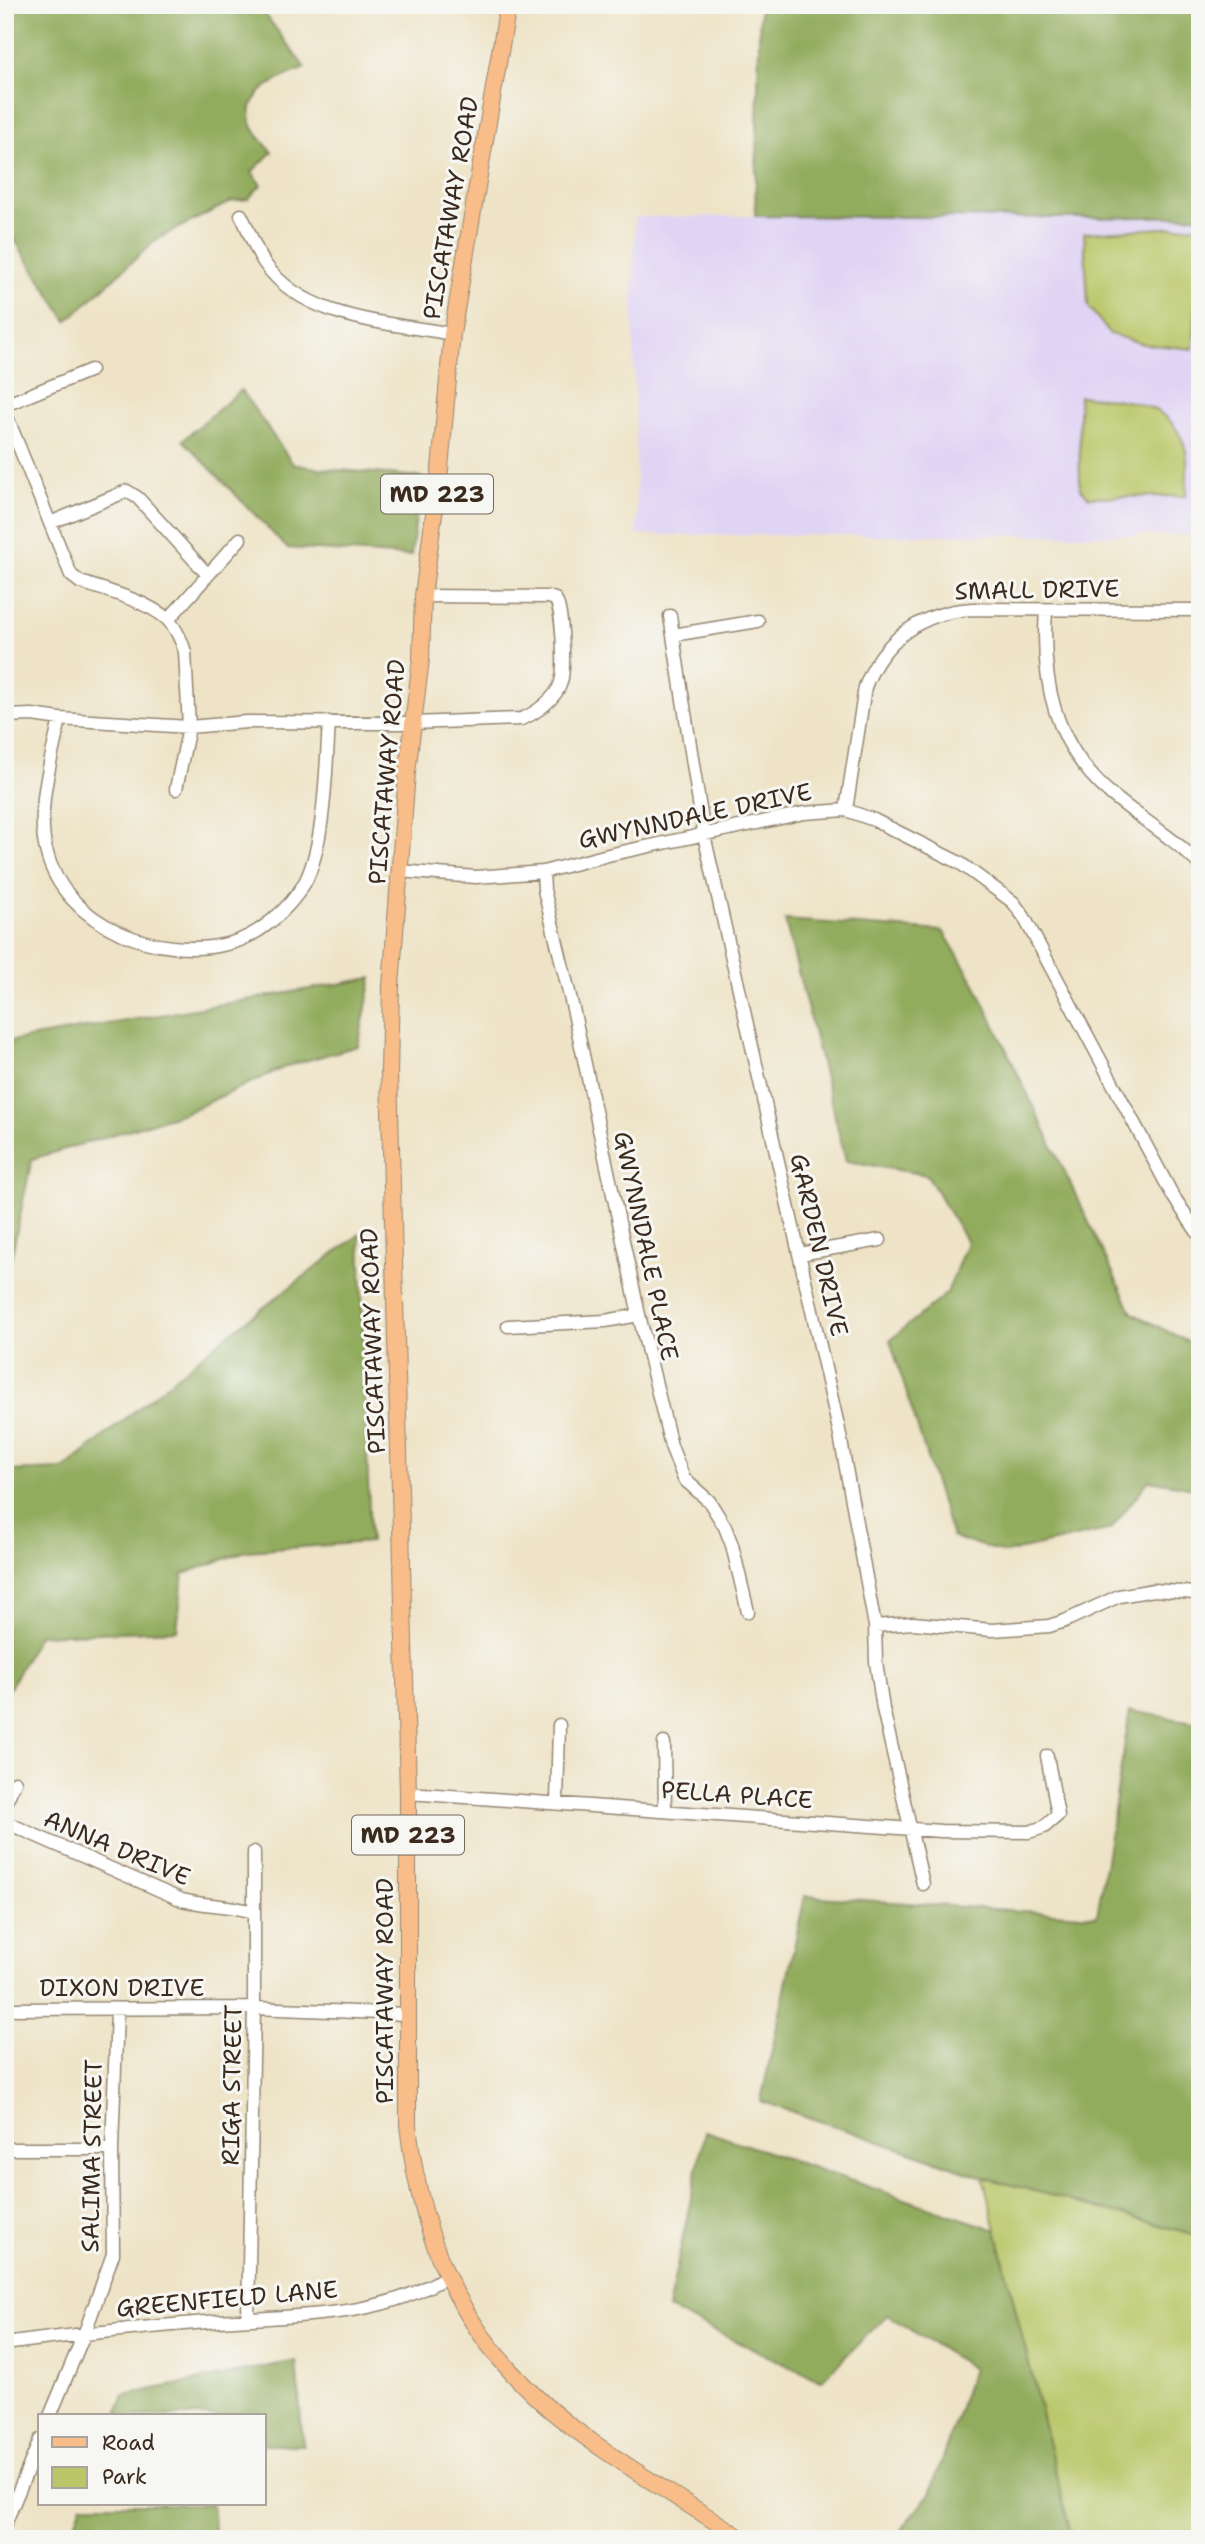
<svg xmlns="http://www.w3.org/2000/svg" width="1205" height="2544" font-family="'Shantell Sans',sans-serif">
  <rect width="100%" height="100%" fill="#f6f6f2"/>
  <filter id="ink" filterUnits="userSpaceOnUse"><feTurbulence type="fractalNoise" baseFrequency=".0143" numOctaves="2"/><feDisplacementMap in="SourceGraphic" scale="14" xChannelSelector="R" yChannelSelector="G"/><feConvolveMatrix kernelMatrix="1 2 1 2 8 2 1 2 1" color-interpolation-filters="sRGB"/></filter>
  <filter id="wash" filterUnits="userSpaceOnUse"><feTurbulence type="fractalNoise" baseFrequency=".00686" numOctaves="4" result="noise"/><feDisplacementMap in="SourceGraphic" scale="28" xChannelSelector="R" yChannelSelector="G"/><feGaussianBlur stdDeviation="1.57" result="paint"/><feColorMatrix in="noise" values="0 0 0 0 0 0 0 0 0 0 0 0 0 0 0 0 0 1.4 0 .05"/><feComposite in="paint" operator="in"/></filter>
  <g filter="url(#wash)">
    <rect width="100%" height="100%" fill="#eee3c6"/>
    <path fill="#e0d4f4" d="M755 216 1082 218 1200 216V535H637L633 299 635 217Z"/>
    <path fill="#b9c769" stroke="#7a7844" stroke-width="2" d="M1194 226 1200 236 1193 349 1143 344 1110 334 1088 306 1084 233Z
      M1079 396C1124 400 1174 399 1186 452 1189 465 1186 483 1186 496L1089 497 1080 488Z
      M983 2177 1200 2236V2539H1072Z"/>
    <path fill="#92ac5d" stroke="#666b3e" stroke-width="2" d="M5 5H217V11L262 10 305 68C281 78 241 91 252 126 256 135 266 145 272 152L252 172 261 185 248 199 232 201 157 239 67 321 5 225Z
      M760 5H1088L1200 8V216L1082 218 755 216Z
      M241 390 293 464 315 468 421 477 411 556 287 548 183 440Z
      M785 920 943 931 975 984 1132 1313 1200 1348V1489L1149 1480 1111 1529 1005 1553 952 1537 890 1340 947 1293 967 1242 927 1175 846 1161Z
      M372 978 358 1046 287 1066 187 1112 32 1159 5 1286V1042Z
      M360 1234 370 1542 246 1551 183 1574 177 1630 38 1635 5 1697V1471L64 1469 221 1340Z
      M1130 1711 1200 1723V2236L983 2177 761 2101 805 1896 1097 1916Z
      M705 2131 996 2230 1072 2539H894L930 2493 973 2369 887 2315 821 2381 668 2309Z
      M296 2361 303 2445H264V2416H116L124 2395Z
      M82 2504H212L214 2530 226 2539H69Z"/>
  </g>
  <g filter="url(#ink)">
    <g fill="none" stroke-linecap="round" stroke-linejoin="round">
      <defs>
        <path id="minor" d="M241 215C249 230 255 250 265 264 306 321 389 322 452 334
          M5 405 91 370
          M5 412 71 575 80 582C105 590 146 601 166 618 175 626 182 641 185 652L189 727 176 789
          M50 523 127 491 138 498 207 574
          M1046 610C1041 682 1054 746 1112 795 1141 819 1173 837 1200 865
          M670 616 704 835 839 1430 875 1626 876 1662 883 1709 923 1884
          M168 620 240 539
          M673 635 758 621
          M5 716 32 715 60 719 189 727 247 722 413 723 521 719C535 714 557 698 561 682 565 669 563 609 555 599L548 597 423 596
          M60 719C51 761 36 808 46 850 64 927 161 962 231 943 260 935 289 909 304 884 325 847 326 767 329 722
          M846 810 865 687C883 639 922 612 972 609L1200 610
          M399 871 476 877 543 872 608 855 804 813 846 810 874 820 960 863 1013 902 1024 917 1173 1196 1200 1236
          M543 872 544 890 574 1013 639 1315 671 1446 684 1479 709 1501 725 1527 732 1545 748 1612
          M800 1254 880 1240
          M508 1326 605 1321 639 1315
          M875 1626 913 1623 992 1630 1049 1626 1065 1621 1119 1596 1154 1590 1195 1593
          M664 1743 665 1811
          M408 1793 941 1831 1029 1832 1044 1827 1058 1815 1047 1756
          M557 1802 559 1725
          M5 1804 15 1782
          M5 1822 182 1900C206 1906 230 1905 254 1912
          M5 2009 254 2008 407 2014
          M5 2149H112
          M248 2319 254 2008V1852
          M5 2344C76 2334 147 2327 218 2321 294 2315 381 2319 447 2276
          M50 2416 85 2332 113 2254 112 2149 117 2011
          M5 2524 40 2440"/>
        <path id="major" d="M508 5 452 334 440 469 423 596 421 659 407 772 391 986 389 1072 408 1793V2125C422 2251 467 2346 569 2425 624 2467 685 2501 742 2539"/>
      </defs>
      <use href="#minor" stroke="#948672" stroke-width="15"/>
      <use href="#major" stroke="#948672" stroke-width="18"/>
      <use href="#minor" stroke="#fff" stroke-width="12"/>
      <use href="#major" stroke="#f8bd89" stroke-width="16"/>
    </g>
  </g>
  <g text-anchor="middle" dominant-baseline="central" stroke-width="6" stroke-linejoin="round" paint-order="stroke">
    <g fill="#f6f6f2" stroke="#73675e" stroke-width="2">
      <rect x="381" y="474.5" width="112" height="39" rx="5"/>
      <rect x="352" y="1815.5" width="112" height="39" rx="5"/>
    </g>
    <g font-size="23" font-weight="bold" fill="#3b2a1e">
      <text x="437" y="494">MD 223</text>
      <text x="408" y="1835">MD 223</text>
    </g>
    <g font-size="24" fill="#3b2a1e" stroke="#f6f6f2">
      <text transform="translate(451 208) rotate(-80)">PISCATAWAY ROAD</text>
      <text transform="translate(1037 590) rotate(-1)">SMALL DRIVE</text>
      <text transform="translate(387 772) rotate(-85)">PISCATAWAY ROAD</text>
      <text transform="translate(695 816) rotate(-12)">GWYNNDALE DRIVE</text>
      <text transform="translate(819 1245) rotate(77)">GARDEN DRIVE</text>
      <text transform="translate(646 1246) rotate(78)">GWYNNDALE PLACE</text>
      <text transform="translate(373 1341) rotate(-92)">PISCATAWAY ROAD</text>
      <text transform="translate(737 1795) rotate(4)">PELLA PLACE</text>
      <text transform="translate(117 1848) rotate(23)">ANNA DRIVE</text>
      <text x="122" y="1988">DIXON DRIVE</text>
      <text transform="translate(385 1991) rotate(-90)">PISCATAWAY ROAD</text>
      <text transform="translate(232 2085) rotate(-89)">RIGA STREET</text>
      <text transform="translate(92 2156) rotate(-89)">SALIMA STREET</text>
      <text transform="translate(227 2299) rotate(-5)">GREENFIELD LANE</text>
    </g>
  </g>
  <rect width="1205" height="2544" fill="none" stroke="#f6f6f2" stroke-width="28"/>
  <rect x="38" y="2414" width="228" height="91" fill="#f6f6f2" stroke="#aba49d" stroke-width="2"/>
  <rect x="52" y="2437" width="35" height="10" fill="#f8bd89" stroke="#aba49d" stroke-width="2"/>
  <text x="102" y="2450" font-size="21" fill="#3b2a1e">Road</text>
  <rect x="52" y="2467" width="35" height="21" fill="#b9c769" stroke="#aba49d" stroke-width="2"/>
  <text x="102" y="2484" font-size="21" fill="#3b2a1e">Park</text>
</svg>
